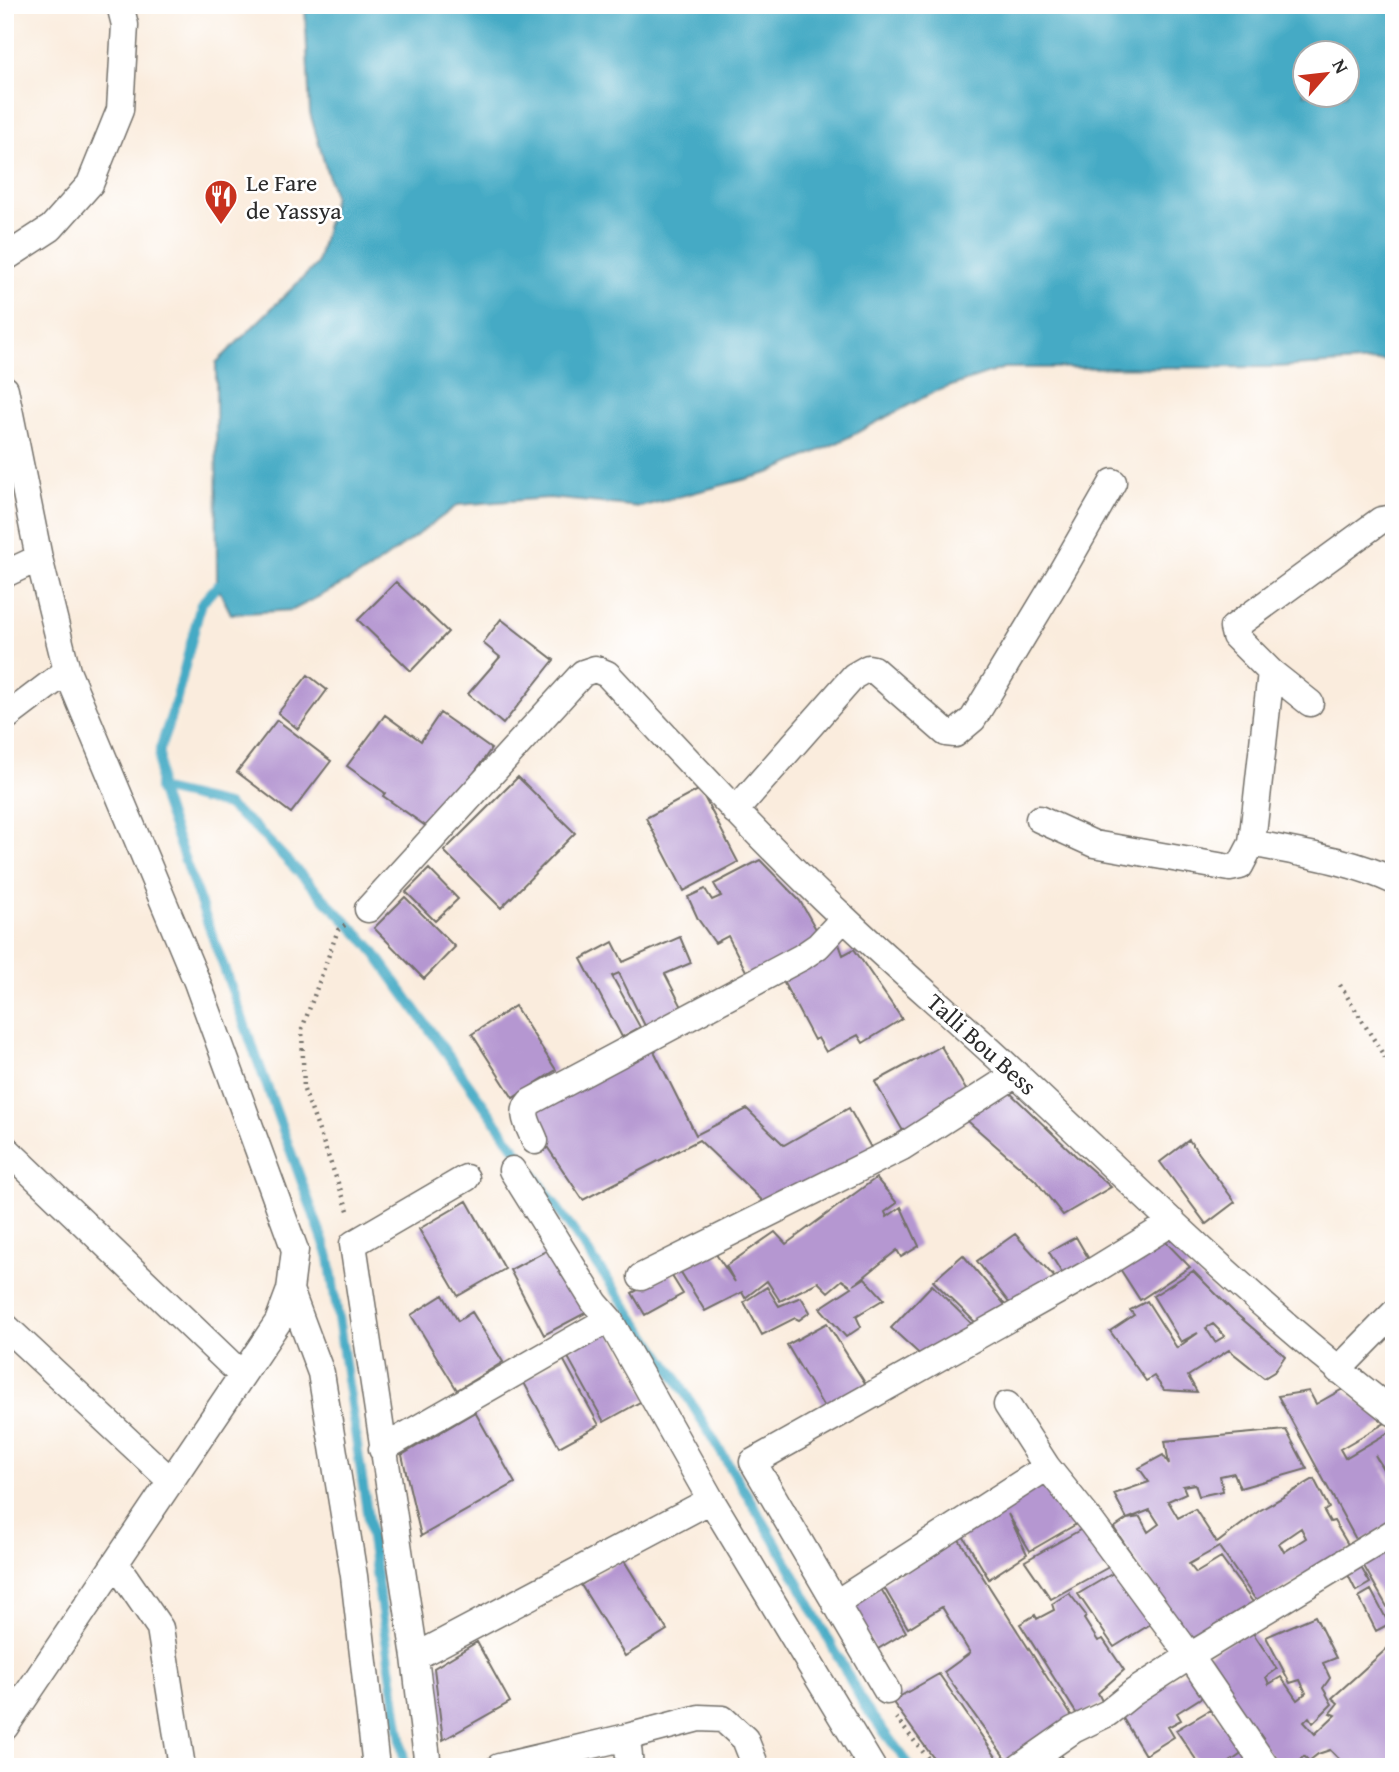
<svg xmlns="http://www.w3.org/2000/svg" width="1399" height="1772" font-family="'Gentium Book Plus',serif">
  <rect width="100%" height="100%" fill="#fff"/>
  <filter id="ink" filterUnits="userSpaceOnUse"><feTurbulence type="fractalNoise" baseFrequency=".0143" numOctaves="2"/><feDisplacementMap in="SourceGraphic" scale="14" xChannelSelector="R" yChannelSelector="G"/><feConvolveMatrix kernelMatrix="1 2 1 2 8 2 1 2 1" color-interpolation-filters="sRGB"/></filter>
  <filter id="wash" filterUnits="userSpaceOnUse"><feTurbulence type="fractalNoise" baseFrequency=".00686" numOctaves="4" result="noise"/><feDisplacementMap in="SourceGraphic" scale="28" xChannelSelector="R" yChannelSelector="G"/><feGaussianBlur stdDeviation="1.57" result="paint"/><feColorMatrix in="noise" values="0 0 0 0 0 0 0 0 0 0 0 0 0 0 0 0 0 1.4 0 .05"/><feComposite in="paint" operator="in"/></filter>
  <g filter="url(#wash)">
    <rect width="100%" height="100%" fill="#faecdd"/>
    <path fill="#45aac5" stroke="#386a78" stroke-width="2" fill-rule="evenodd" d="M305 5H1394V360L1276 367 1004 368 934 392 839 442 769 473 640 507 549 498 458 505 368 571 293 610 231 614 217 586 216 363 317 264 334 196 310 113ZM1304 52H1346V94H1304Z"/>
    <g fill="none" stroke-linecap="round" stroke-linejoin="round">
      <path stroke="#45aac5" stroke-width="10" d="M217 586 201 604 176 701 160 749 159 789 329 1257 405 1767
        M159 789 227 805 255 827 369 945 534 1175 673 1373 781 1551 865 1707 911 1767"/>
    </g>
    <g id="blocks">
      <path fill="#b597d1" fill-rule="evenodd" d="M396 582 448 632 411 671 358 620Z
        M501 619 554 660 503 724 468 694 500 657 483 643Z
        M308 675 327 690 298 729 278 713Z
        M440 713 491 749 433 831 383 796 385 793 347 766 385 715 421 741Z
        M277 720 331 761 291 813 237 772Z
        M518 777 575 833 501 908 444 851Z
        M700 789 738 862 684 891 646 818Z
        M760 860 800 901 821 938 749 977 728 936 715 943 698 919 688 897 705 889 712 900 721 896 714 884Z
        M429 869 458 899 435 921 406 892Z
        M405 897 455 947 424 979 374 928Z
        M680 937 691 963 665 974 682 1007 645 1026 619 973 612 976 640 1027 622 1037 581 959 613 942 623 962Z
        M838 941 843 955 854 949 902 1019 863 1043 858 1035 826 1052 818 1038 814 1040 777 970Z
        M515 1006 556 1070 513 1098 472 1034Z
        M941 1046 969 1095 903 1131 875 1082Z
        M652 1047 696 1135 747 1109 784 1145 849 1108 875 1155 767 1205 699 1140 583 1200 525 1114Z
        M1006 1089 1077 1157 1111 1187 1063 1215 1035 1180 962 1116Z
        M1189 1140 1235 1202 1206 1224 1160 1162Z
        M876 1178 897 1203 885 1212 887 1217 901 1207 919 1246 901 1257 897 1250 854 1285 865 1278 884 1299 856 1316 861 1327 846 1337 820 1308 852 1287 842 1280 828 1292 818 1282 780 1301 767 1281 745 1298 742 1292 705 1311 679 1269 713 1250 735 1282 726 1266 775 1232 786 1244Z
        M467 1201 505 1269 458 1296 419 1229Z
        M1015 1234 1058 1281 1013 1308 977 1261Z
        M1160 1236 1190 1267 1140 1300 1115 1261Z
        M1076 1237 1094 1268 1068 1283 1049 1252Z
        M557 1245 591 1310 544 1335 510 1270Z
        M963 1255 1006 1306 977 1324 933 1281Z
        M1193 1271 1234 1312 1285 1356 1274 1372 1264 1378 1229 1350 1188 1376 1197 1392 1164 1390 1154 1376 1146 1381 1110 1331 1134 1315 1130 1310 1147 1301 1177 1348 1198 1333 1181 1342 1153 1296ZM1213 1324 1225 1336 1215 1342 1206 1328Z
        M670 1273 683 1294 645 1315 632 1293Z
        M932 1285 977 1329 925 1359 891 1328Z
        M767 1287 779 1306 801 1297 810 1312 799 1320 795 1318 762 1335 744 1302Z
        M443 1295 458 1321 472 1312 503 1362 457 1390 411 1315Z
        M827 1323 870 1391 828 1414 787 1345Z
        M608 1328 647 1398 604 1422 565 1352Z
        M563 1359 599 1425 559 1447 523 1381Z
        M1343 1389 1385 1423 1340 1449 1345 1458 1391 1431 1394 1433V1484L1375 1455 1394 1489V1522L1358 1543 1278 1396 1309 1391 1316 1404Z
        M475 1412 515 1483 421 1536 402 1455Z
        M1286 1430 1307 1469 1240 1488 1234 1473 1220 1476 1223 1491 1199 1496 1195 1484 1183 1486 1186 1493 1168 1501 1178 1518 1195 1509 1217 1543 1259 1511 1314 1479 1329 1508 1324 1511 1330 1522 1334 1521 1350 1548 1258 1603 1219 1547 1189 1564 1196 1573 1221 1558 1255 1605 1196 1641 1186 1635 1114 1528 1127 1519 1114 1494 1149 1482 1139 1468 1163 1455 1169 1464 1165 1441ZM1150 1510 1159 1524 1148 1532 1140 1517 1127 1519ZM1301 1528 1306 1538 1284 1552 1279 1543Z
        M1049 1480 1080 1522 1030 1551 1008 1514 1027 1554 989 1579 962 1534Z
        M1089 1525 1116 1563 1051 1599 1025 1561Z
        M958 1538 1073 1718 1008 1762 944 1672 970 1653 942 1607 908 1628 882 1584Z
        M1382 1550 1394 1571V1619L1361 1561Z
        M623 1559 667 1630 625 1656 581 1585Z
        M1358 1562 1370 1583 1356 1591 1345 1569Z
        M1120 1569 1157 1620 1114 1647 1078 1594Z
        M880 1587 906 1632 876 1650 850 1606Z
        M1371 1590 1389 1624 1376 1631 1359 1597Z
        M1069 1593 1086 1615 1084 1619 1098 1641 1103 1639 1124 1670 1098 1693 1103 1703 1078 1716 1020 1624 1035 1615 1037 1619 1054 1610 1052 1604Z
        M1315 1616 1336 1658 1323 1663 1330 1678 1323 1688 1332 1704 1313 1723 1309 1717 1304 1722 1315 1734 1335 1715 1330 1713 1338 1703 1332 1698 1392 1644 1394 1762 1389 1767H1347L1330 1750 1318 1754 1309 1761 1304 1756 1293 1767H1278L1204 1657 1251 1630 1277 1669 1266 1677 1269 1684 1281 1677 1297 1700 1306 1693 1300 1680 1290 1683 1266 1637Z
        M477 1642 510 1702 443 1740 434 1668Z
        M1194 1668 1210 1692 1177 1713 1181 1720 1168 1727 1174 1737 1145 1755 1118 1710Z
        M939 1674 1003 1767H940L892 1701Z
        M1210 1710 1247 1750 1223 1767H1201L1176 1730Z
        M1058 1751 1070 1767H1033Z"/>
    </g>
  </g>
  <g filter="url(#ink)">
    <use href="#blocks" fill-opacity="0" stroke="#736f69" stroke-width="2"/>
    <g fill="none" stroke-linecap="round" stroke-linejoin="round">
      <defs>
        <path id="street" d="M5 258 51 228 90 184 120 110 125 25 120 5
          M5 389 39 558 67 671 197 982 295 1250 290 1290 278 1322 5 1727
          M5 574 39 558
          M1310 703 1271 672 1235 636 1233 628 1381 520 1394 518
          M5 718 67 671
          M735 811 854 676 868 668 873 669 946 733 955 734 973 719 1058 578 1113 482
          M1039 819 1094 844 1230 868 1240 866 1252 843 1271 672
          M1252 843C1299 853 1350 860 1394 881
          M368 909 583 673 595 669 607 674C685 757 762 842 845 919 903 974 964 1025 1022 1080 1143 1194 1262 1312 1394 1413
          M535 1141C530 1127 519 1114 530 1102L802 957 818 946 844 918
          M5 1148 242 1375
          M512 1170 595 1303 609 1319 711 1500 872 1767
          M641 1277 902 1147 1016 1074
          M290 1290 321 1373 354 1576 376 1767
          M5 1326 171 1481
          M1338 1370 1394 1313
          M1007 1405 1047 1467 1092 1523 1190 1656 1266 1767
          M382 1449 609 1319
          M116 1564 160 1628 182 1767
          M835 1604 1047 1467
          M415 1657 711 1500
          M887 1691 753 1462 1095 1270 1173 1222
          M627 1737 630 1767
          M428 1767 415 1657 353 1244 466 1178
          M499 1767 627 1737 699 1718 723 1719 745 1739 756 1767
          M1020 1767 1073 1730 1108 1713 1134 1692 1190 1656 1394 1532"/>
      </defs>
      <use href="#street" stroke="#736f69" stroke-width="29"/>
      <path stroke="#736f69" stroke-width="4.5" stroke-dasharray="2 5" stroke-linecap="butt" d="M345 925 338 930 302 1029 304 1090 349 1213
        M1340 985 1394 1072
        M896 1718 935 1767"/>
      <use href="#street" stroke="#fff" stroke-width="26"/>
    </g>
  </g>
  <defs>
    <symbol id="restaurant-pin" viewBox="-11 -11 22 30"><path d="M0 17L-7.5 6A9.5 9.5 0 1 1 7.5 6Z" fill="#c8321e" stroke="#fff"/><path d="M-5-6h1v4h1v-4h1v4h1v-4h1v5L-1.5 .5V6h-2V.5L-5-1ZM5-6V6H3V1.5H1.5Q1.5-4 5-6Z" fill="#fff"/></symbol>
  </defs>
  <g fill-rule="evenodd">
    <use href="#restaurant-pin" x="202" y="177" width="38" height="52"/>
  </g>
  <g text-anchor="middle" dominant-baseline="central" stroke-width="5" stroke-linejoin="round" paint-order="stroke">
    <g font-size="24" fill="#2b2b2b" stroke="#fff" text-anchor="start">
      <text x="246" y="182">Le Fare<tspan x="246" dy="28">de Yassya</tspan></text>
    </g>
    <g font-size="24" fill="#2b2b2b" stroke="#fff">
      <text transform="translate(982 1044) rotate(42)">Talli Bou Bess</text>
    </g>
  </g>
  <rect width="1399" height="1772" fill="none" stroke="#fff" stroke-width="28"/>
  <g transform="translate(1326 74) rotate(62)"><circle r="33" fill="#ffffff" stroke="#aaaaaa" stroke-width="2"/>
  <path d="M0-5L12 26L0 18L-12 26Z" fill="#c8321e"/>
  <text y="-10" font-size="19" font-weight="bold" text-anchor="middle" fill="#2b2b2b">N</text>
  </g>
</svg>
